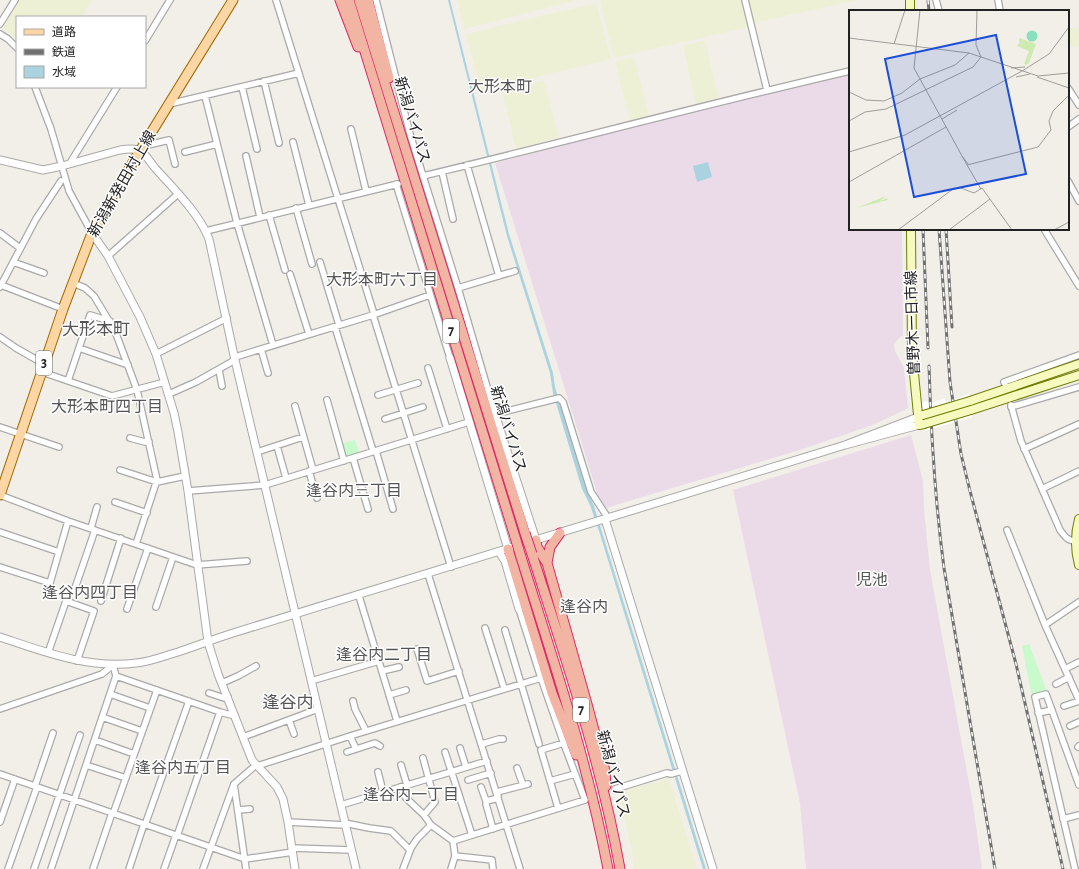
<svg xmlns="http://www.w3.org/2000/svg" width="1079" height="869" font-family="'Alegreya Sans','Noto Sans JP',sans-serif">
  <rect width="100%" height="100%" fill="#f2efe9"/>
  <path fill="#ebdbe8" d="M850 71V229H902L903 335 897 340 894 345 895 351 904 368 908 408 875 424 803 449 602 509 495 163Z
    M911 435 923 481 924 509 930 570 973 805 982 869H806L800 803 733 490Z"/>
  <path fill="#eef0d5" d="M19 0H92L82 17H17V39L3 28Z
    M457 0H573V1L464 29Z
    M602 0H741L748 27 614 58 600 1Z
    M748 0H858L754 23Z
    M596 3 611 59 481 91 466 34Z
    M1079 28V46L1071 47 1068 39V29Z
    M705 40 719 100 696 106 683 46Z
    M634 57 649 117 630 121 615 62Z
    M544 81 559 138 516 149 502 91Z
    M669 779 697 869H634L632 853 619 792Z"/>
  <path fill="#c8facc" d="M355 440 360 455 344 460 340 444Z
    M1029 644 1048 694 1032 697 1022 646Z"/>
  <path fill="#aad3df" d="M448 0H450L509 234 553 373 555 387 585 486 594 506 706 869H703L599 531 590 505 582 489 553 393 550 373 507 236Z
    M708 162 712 177 697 182 693 166Z"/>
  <path fill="#fff" d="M969 394 972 417 925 431 922 403 926 401 932 403 945 398 946 403Z"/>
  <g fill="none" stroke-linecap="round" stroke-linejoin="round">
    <defs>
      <path id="minor" d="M276 0 374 314
        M376 0 410 134 458 288 495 414 559 398 563 402 591 492 608 518
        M745 0 767 90
        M936 0 939 11
        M998 0 1000 11
        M0 24 15 0
        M0 34 8 39 17 48
        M145 41 170 0
        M264 81 279 143
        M35 87 51 129 69 191 92 233
        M242 87 257 149
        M1068 88 1079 105
        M205 96 237 223 273 345
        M169 104 299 73
        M1068 127 1079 119
        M351 129 366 191
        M293 142 309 205
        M144 146 169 140 175 164
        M185 152 217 144
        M246 156 260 217
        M70 163 117 87
        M467 165 499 276
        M442 172 453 219
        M423 176C565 142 707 104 850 71
        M1068 181 1079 201
        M396 184 450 358
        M296 208 312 264
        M269 215 285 270
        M1044 229 1079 286
        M206 231 398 184
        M0 233 20 248
        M108 256 178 194
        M13 262 44 273
        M320 262 339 325
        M290 274 309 334
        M73 283 85 288 94 296 115 331 137 390 157 480 136 544
        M1 285 63 309
        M0 287 36 219 61 181
        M458 288 515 271
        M373 315 451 567
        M335 327 373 451
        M0 337 16 348 44 364
        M79 348 128 365
        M261 349 268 373
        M156 354 227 318
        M235 357 373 315 430 295
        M428 368 447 429
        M219 370 222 386
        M42 372 112 396 165 382
        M68 381 90 315 110 321
        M1005 384 1004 382 1079 355
        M169 394 196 382 235 360
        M378 395 418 383
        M327 400 344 461
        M1011 405 1021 441 1060 530C1065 537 1068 541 1076 541
        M295 406 313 470
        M1011 407 1079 387
        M385 419 423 407
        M0 427 59 447
        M130 438 145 442H149
        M277 446 286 478
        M1024 449 1079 424
        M376 451 393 509
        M257 452 303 437
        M353 458 368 509
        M120 470 157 482 185 476
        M309 471 317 498
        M1042 489 1079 471
        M188 491 265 485 469 422
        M0 495 68 521 197 565 247 561
        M115 502 147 513
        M91 528 97 507
        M1007 530 1045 625
        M0 532 59 552
        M0 567 50 583 68 521
        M428 574 520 869
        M74 591 95 530
        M359 596 397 721
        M101 601 121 538
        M1079 602 1045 625 1079 700
        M156 607 173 557
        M127 609 148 548
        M485 628 504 688
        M505 630 539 744
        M417 649 427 681 459 671
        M48 653 66 601 94 611 77 661
        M1065 669 1079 662
        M382 671 399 667
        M116 676 220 712 235 716
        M311 681 379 661
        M222 683 238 676 256 666
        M1056 684 1069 677
        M209 693 224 698 228 697
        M110 694 150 708
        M389 695 406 690
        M353 701 355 709 366 731
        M1064 706 1079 701
        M0 709 102 674 113 665 116 676 51 869
        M1038 713 1052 710
        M102 717 142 731
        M289 720 294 734
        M1070 726 1079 722
        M350 736 356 749
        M243 737 318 709
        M95 740 134 754
        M482 744 499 739H503
        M1078 747 1079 746
        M460 748 466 767
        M347 752 375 743 380 746
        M445 752 472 835
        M423 758 435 802 424 815
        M86 765 126 778
        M401 765 407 785
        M257 766 350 736 541 678 519 609
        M517 768 523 785
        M378 772 383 792
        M0 774 245 859 293 852
        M468 780 491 773
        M550 781 575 774
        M234 784 246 869
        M35 786 53 733
        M400 787 406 798 424 815 431 825
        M481 787 486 801 495 799 498 796
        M615 789 667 773 671 774 682 771
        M497 792 528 784
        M486 804 493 829
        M341 805 487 761
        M558 808 541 750 564 743
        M238 810 250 809
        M113 814 157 690
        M1063 819 1079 815
        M0 822 15 779
        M288 822 345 825
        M345 823 369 828 391 831 410 850
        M145 825 189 701
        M177 836 220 712
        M292 848 351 850
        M455 856 492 860 493 869
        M8 869 37 787
        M34 869 80 735
        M93 869 112 813
        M129 869 144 824
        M164 869 176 835
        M203 869 234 784 256 765
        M403 869 411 848 417 839 431 825 453 841
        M451 869 455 856 453 841 585 800 564 744 541 678
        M1075 869 1035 697 1046 694 1079 785"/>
      <path id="tertiary" d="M0 160 43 170 62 166 120 150C126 149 135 148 141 151 146 155 151 163 155 168 173 188 199 213 209 239L235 360 356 869
        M92 233 108 256 140 317 156 354 174 413 178 432 188 491 208 642 218 674 252 760 277 787 283 799 288 822 295 869
        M450 358 508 549
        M495 414 536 540
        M918 417 845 445 919 425
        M605 519 713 869
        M499 552 505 561 519 609
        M0 637C45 652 88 669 136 663 150 662 164 656 178 652 196 646 214 639 233 633L845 445"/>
      <path id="secondary" d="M910 0V11
        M911 229 912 353 919 425 924 424
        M970 401 1079 364
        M971 410 1079 375
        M1079 519C1075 534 1075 550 1079 565"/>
      <path id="primary" d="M0 495 63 309 92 233 111 198 233 0"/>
      <path id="trunk" d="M340 0 358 47
        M349 0 515 537
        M359 0 525 533
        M368 0 389 78
        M560 533 550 547 547 563 587 704 605 771 606 786
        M536 540 537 547 547 563
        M508 549 552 693 576 755
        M532 554C565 657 601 761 620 869
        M521 557C553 660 588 763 608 869"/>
    </defs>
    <use href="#minor" stroke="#a9a9a9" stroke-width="8"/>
    <use href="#tertiary" stroke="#a9a9a9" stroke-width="9"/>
    <use href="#secondary" stroke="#707d05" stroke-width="10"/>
    <use href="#primary" stroke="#a06b00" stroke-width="11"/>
    <use href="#trunk" stroke="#dc2a67" stroke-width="11"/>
    <use href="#minor" stroke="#fff" stroke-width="5.5"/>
    <use href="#tertiary" stroke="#fff" stroke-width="7"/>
    <use href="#secondary" stroke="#f7fabf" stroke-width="8"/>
    <use href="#primary" stroke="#fcd6a4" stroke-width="9"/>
    <use href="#trunk" stroke="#f2b4a3" stroke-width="9"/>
    <defs>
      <path id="rail" d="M928 0 929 11
        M923 229 928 348
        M939 229 950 382 961 454 970 491 1016 664 1063 869
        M946 229 952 327
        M929 366C931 434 935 501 944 568L995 869"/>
    </defs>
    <use href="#rail" stroke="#707070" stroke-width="3"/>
    <use href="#rail" stroke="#fff" stroke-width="1.5" stroke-dasharray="4.5" stroke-linecap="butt"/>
    <defs>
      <path id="secondary-bridge" d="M923 415 970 401
        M924 424 971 410"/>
      <path id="trunk-bridge" d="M525 533 532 554
        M515 537 521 557"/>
    </defs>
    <use href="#secondary-bridge" stroke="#707d05" stroke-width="10" stroke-linecap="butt"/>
    <use href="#trunk-bridge" stroke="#dc2a67" stroke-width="11" stroke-linecap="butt"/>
    <use href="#secondary-bridge" stroke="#f7fabf" stroke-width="8"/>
    <use href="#trunk-bridge" stroke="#f2b4a3" stroke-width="9"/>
  </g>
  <g text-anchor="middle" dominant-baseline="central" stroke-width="3" stroke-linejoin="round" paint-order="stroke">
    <g fill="#fff" stroke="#646464" stroke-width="1">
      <rect x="443" y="319" width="16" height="24" rx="3"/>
      <rect x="36" y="351" width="16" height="24" rx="3"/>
      <rect x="573" y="698" width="16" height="24" rx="3"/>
    </g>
    <g font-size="14" font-weight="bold" fill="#222">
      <text x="451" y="331">7</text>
      <text x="44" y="363">3</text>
      <text x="581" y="710">7</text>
    </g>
    <g font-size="15" fill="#222" stroke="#fff">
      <text transform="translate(412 120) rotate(73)">新潟バイパス</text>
      <text transform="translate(122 184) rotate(-60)">新潟新発田村上線</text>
      <text transform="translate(913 323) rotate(-92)">曽野木一日市線</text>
      <text transform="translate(508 429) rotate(73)">新潟バイパス</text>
      <text transform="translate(613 774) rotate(75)">新潟バイパス</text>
    </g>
    <g font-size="16" fill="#555" stroke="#fff">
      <text x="500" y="87">大形本町</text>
      <text x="382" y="280">大形本町六丁目</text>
      <text x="107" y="407">大形本町四丁目</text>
      <text x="354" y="491">逢谷内三丁目</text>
      <text x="872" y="580">児池</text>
      <text x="90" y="593">逢谷内四丁目</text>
      <text x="584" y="607">逢谷内</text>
      <text x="384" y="655">逢谷内二丁目</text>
      <text x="183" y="768">逢谷内五丁目</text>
      <text x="411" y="795">逢谷内一丁目</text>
    </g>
    <g font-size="17" fill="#555" stroke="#fff">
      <text x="96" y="329">大形本町</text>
      <text x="288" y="702">逢谷内</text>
    </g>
  </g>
  <g transform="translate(849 10)">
    <rect width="220" height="220" fill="#f2efe9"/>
    <path d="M170 28 187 34 180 53 177 55 175 54 180 41 168 36 170 33 177 35 170 32ZM37 186 31 191 38 188 39 190 7 198Z" fill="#cdebb0"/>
    <path d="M177.5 26a5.5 5.5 0 1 1 11 0a5.5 5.5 0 1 1-11 0Z" fill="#88e0be"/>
    <path fill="none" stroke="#9f9d99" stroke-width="1" d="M71 0 65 58 113 146M0 28 120 43 189 66 220 63M45 34 56 0M162 58 176 57M167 67 181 64M188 67 220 78M0 82 17 90 35 91 53 83 71 69 106 55 120 43M93 109 108 100M0 111 16 102 37 99 124 57 132 47 127 35 128 0M0 142 56 125 173 61 200 44 220 17M118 155 113 146 119 154M0 172 97 117M133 178 163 220M132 179 118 155 189 137 202 120 200 111 204 101 220 85M49 220 104 179 112 178 125 183 133 178M100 220 141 189M205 220 220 212"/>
    <path fill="#1d4ed8" fill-opacity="0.15" stroke="#1d4ed8" stroke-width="2" d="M147 25 177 164 65 187 36 49Z"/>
    <rect width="220" height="220" fill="none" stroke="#222" stroke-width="2"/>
  </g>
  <rect x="16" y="16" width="130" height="72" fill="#ffffff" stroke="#a7a7a7"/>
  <rect x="24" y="29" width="20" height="6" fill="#fcd6a4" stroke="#a7a7a7"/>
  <text x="52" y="36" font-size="12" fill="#222222">道路</text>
  <rect x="24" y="49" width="20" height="6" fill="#707070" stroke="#a7a7a7"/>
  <text x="52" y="56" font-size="12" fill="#222222">鉄道</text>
  <rect x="24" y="66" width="20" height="12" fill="#aad3df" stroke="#a7a7a7"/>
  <text x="52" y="76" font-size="12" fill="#222222">水域</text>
</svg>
